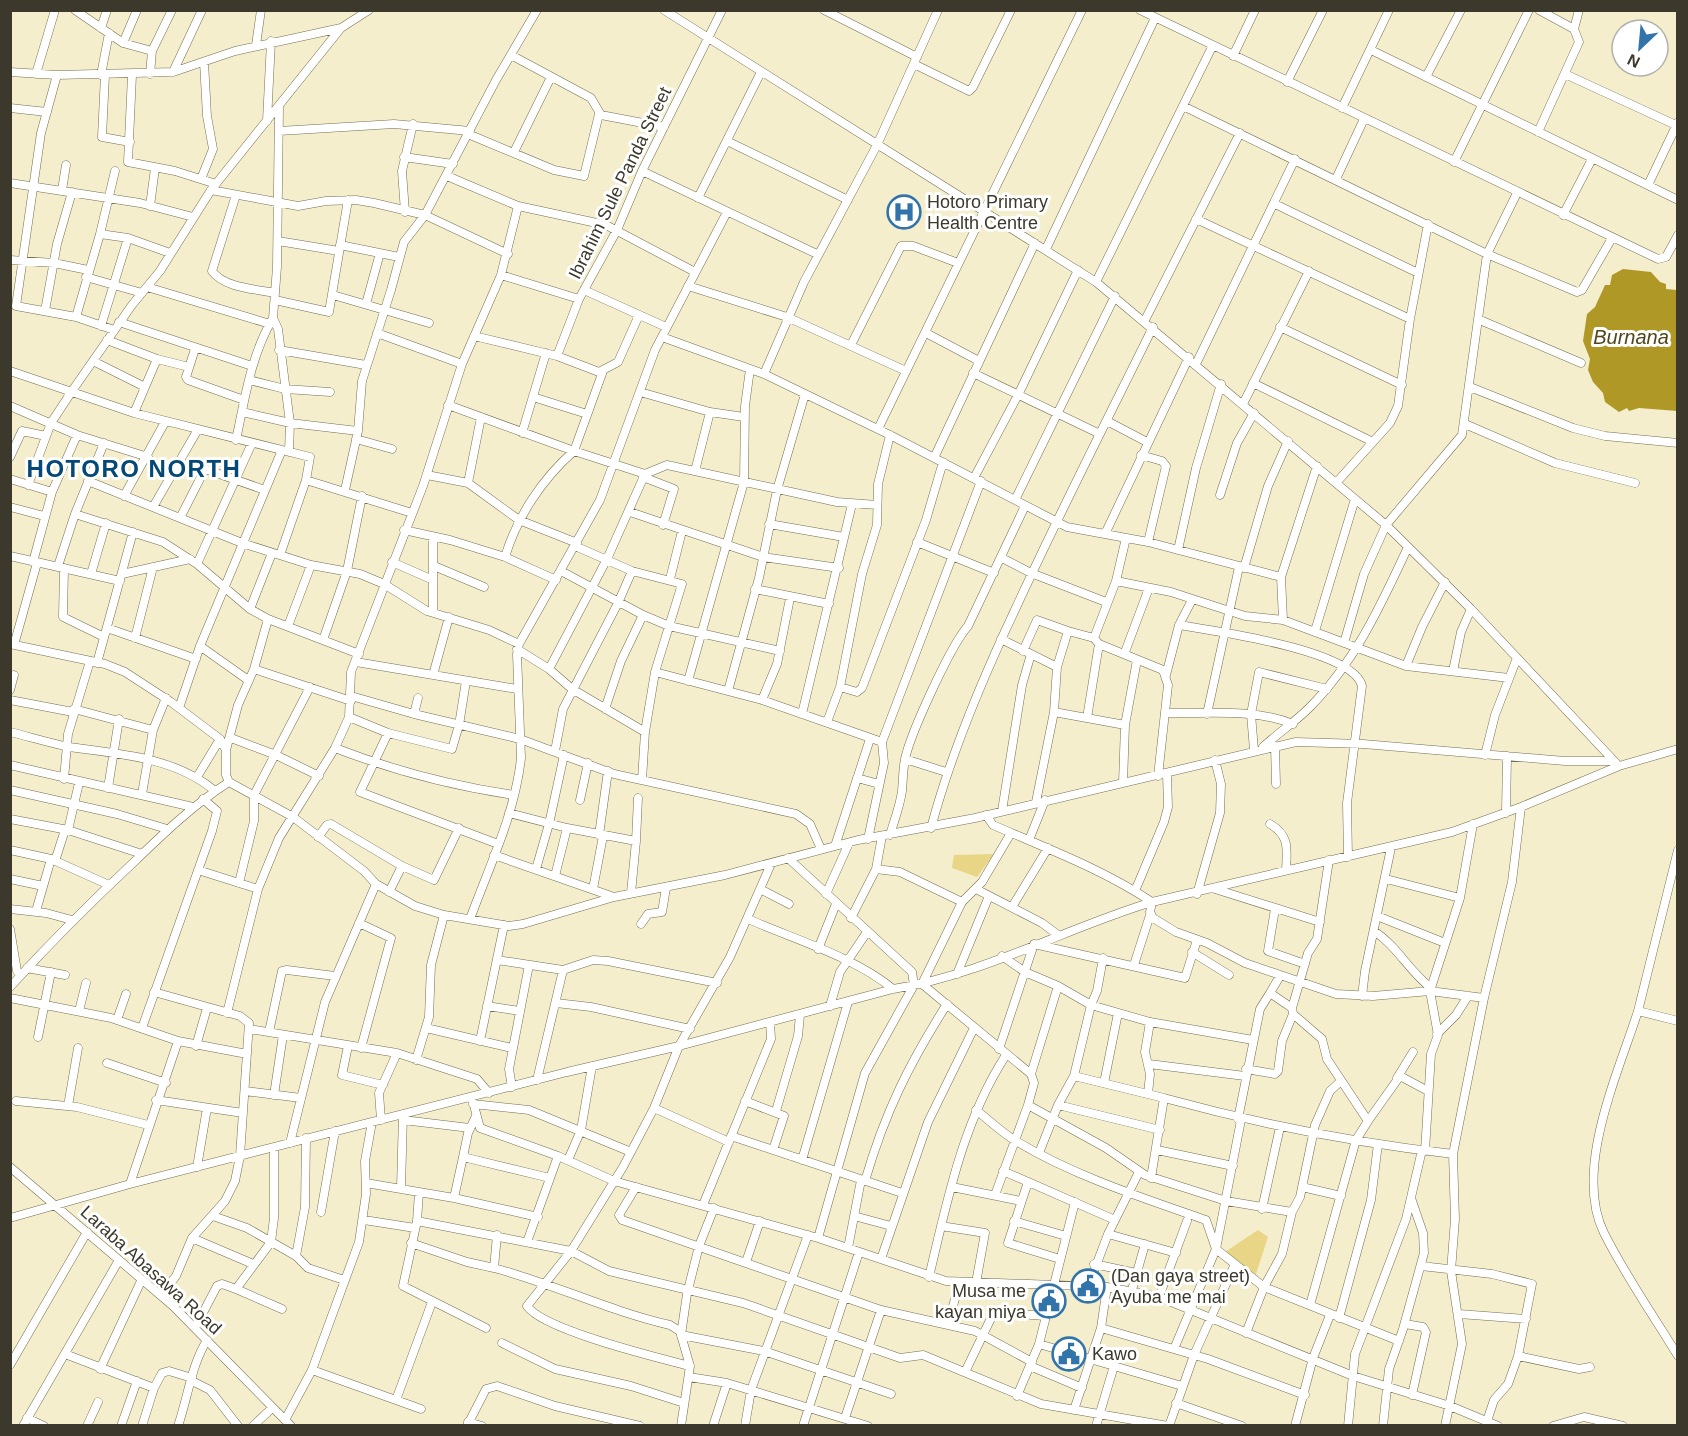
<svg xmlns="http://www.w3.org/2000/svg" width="1688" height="1436" font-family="Arial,sans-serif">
  <rect width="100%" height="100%" fill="#f5eecd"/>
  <path fill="#e8d586" d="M994 854 977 877 952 868 954 855Z
    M1258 1230 1268 1237 1256 1274 1222 1254Z"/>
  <path fill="#b09827" d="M1623 269 1651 272 1660 282 1666 284V289L1677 290V411L1639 408 1629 411 1627 408 1619 412 1605 402 1603 393 1593 382 1588 370 1590 359 1583 341 1587 314 1595 307 1605 285H1610L1612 275Z"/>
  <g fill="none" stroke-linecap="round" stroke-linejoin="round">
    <defs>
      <path id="minor" d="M75 10 123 43 152 51 150 74
        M664 10 1096 282 1386 525 1471 609 1616 763
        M824 10 917 57
        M1140 10 1658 259 1666 257 1678 235
        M101 28 107 10
        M1574 29 1579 10
        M123 43 137 10
        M256 45 261 10
        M1371 50 1678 200
        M152 51 172 10
        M511 55 591 98 601 115 664 127
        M1233 56 1255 10
        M914 64 969 91 973 87 1011 10
        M10 72 57 75 173 72 235 51 341 28 369 10
        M173 72 202 10
        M36 74 55 10
        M1565 74 1678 126
        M57 75 41 133 16 306 76 317 114 330
        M101 75 109 33
        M105 75 102 137 130 142
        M132 75 128 162 175 171 216 184
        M1426 77 1461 10
        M1287 82 1323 10
        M1185 107 1487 254 1577 292 1582 290 1612 238
        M10 108 47 112
        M279 108 277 267 273 318 278 329 290 423 289 452
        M1342 108 1389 10
        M267 121 271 41
        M279 131 394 124 470 131
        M1538 132 1579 42 1574 29 1539 10
        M468 134 554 170 584 176 599 114
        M727 141 848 200
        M514 152 551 77
        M404 157 453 164
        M1454 162 1529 10
        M115 171 100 234 128 238 170 253
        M642 171 817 254
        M447 176 518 206 606 225 695 272
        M201 179 213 149 207 116 204 62
        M1336 179 1364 119
        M10 183 140 203 193 217
        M1648 185 1678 122
        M62 190 66 165
        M211 190 298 206 326 201 356 200 374 203 425 215 508 254
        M236 195 212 271C224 288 256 289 275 293
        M698 198 761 72
        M1275 204 1418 273
        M150 206 155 168
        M405 212 402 171 413 124
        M1563 215 1592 159
        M1196 219 1410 319
        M278 241 339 251
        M340 245 399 257
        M1046 249 1155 18
        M10 260 54 263 88 270
        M501 275 579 299
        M86 277 142 293
        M1096 282 1212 47
        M688 286 787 317 906 371
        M147 287 270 324
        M584 290 666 327
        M333 295 429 323
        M275 300 329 312 348 200
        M366 304 380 253
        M45 311 57 244 72 192
        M76 317 100 234
        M1145 320 1240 133
        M1480 320 1581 363
        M119 322 252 366
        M101 326 128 238
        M1280 327 1402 385
        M377 333 462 364
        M926 333 979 361
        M474 336 557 356 599 372 618 362 639 315
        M662 337 764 374 890 435 1067 527 1148 542 1281 577
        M107 340 157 359 189 367
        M851 345 901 246H913L958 263
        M195 349 186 377 188 380 244 400
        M279 350 366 365
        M557 356 579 299 617 230 642 171 722 10
        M93 361 145 387
        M1196 364 1295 159
        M10 371 134 413 310 457 306 480 280 555
        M973 373 1100 434
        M764 374 804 282 877 145 938 10
        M249 380 285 389 330 392
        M1253 383 1373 442
        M1470 387 1573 428 1605 436 1678 443
        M640 392 710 412 744 417
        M533 397 587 414
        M1243 404 1309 271
        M448 405 574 451 603 371
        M10 406 77 435 148 457
        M242 412 290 423 358 431
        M134 413 157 359
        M1107 421 1147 442
        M1465 424 1555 463 1635 483
        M878 429 1082 10
        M522 433 546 353
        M356 439 392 449
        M236 440C245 398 251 355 273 318
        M1141 455 1162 461 1166 466 1148 542
        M10 457 22 431 46 436
        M934 458 1035 243
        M196 466 265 490
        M695 471 710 412
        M427 475 468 483 519 520 577 543
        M643 477 674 489 663 525
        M974 478 1019 393 1078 270
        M10 479 52 492
        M306 480 412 513
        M88 481 242 543 311 565 360 574 384 584 427 611 489 630 519 644
        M468 483 481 417
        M1336 483 1390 423 1398 406 1410 319 1428 224
        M28 485 51 423 72 391 132 305 160 271 211 190 341 28
        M345 490 358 431 362 381 391 290 404 242 425 215 496 80 537 10
        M1220 495 1237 443 1254 413
        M124 496 165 422
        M1015 500 1115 296
        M10 507 44 516
        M153 507 197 431
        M630 512 763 557 839 568
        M75 514 163 542 197 564 250 609 268 619 359 654
        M180 518 205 469
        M769 524 844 537
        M404 530 450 540 505 557C517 517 542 479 574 451L645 474 667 465 837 502 877 505
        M1105 534 1189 357
        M917 542 994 573
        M575 546 632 571 682 584 655 672 645 732 642 780
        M1178 550 1196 468 1221 384
        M10 556 120 581
        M505 557 556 580
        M1002 558 1031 573 1106 602
        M33 562 52 492 77 435
        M392 562 433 580
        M197 564 252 443
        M58 566 75 514 104 443
        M434 566 484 587
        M64 568 63 617 104 637
        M1244 568 1268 486 1288 441
        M561 571 643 615 669 626 780 651
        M91 574 106 523
        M122 574 190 559
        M670 579 682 531
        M1116 581 1171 592 1245 616 1283 620 1406 666 1509 678
        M755 589 829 604
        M250 609 272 553
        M433 612V537
        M1283 620 1281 577 1317 466
        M1179 625C1214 631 1354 650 1362 686L1347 803 1348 857
        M288 626 311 565
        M107 628 196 659
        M1068 631 1094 638 1099 644 1163 670 1168 685 1158 776
        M1315 631 1355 499
        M135 638 153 567
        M1094 638 1116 581 1126 538
        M1001 639 1057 667
        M323 640 347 571 362 496
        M1344 643 1364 574 1386 525 1462 435 1487 254 1517 193
        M10 644 105 664 125 672 171 702 220 739 226 750V775L229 782 293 817 364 871 376 884 415 906 444 915 509 926 523 924 614 897 725 875 858 840 975 818 1296 742 1363 744 1565 761H1614
        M14 645 37 563
        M200 646 248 680
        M517 649 549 669 572 689 645 732
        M1023 651 1037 620 1068 631 1057 667 1054 712 1036 802
        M1125 652 1149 588
        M356 662 517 689
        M97 663 133 532
        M1406 666 1422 627 1445 582
        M254 669 268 619
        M549 669 607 559 645 474
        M1453 671 1461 632 1471 609
        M655 672 762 700 882 742
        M433 675 449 617
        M1166 675 1179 625 1192 600
        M688 681 744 482 745 406 750 369
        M840 687 857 692 862 688 926 520 943 462
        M10 690 14 675
        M728 691 759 578 777 490 805 394
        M351 696 414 714 520 739 614 774 796 814 810 824 821 849
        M10 700 73 712
        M762 700 777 664 790 598
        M179 708 200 646 282 450
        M74 709 153 730
        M605 709 621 661 643 615
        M1054 712 1125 725
        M1165 713C1206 714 1254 708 1293 724
        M414 714 418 698
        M802 714 852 504
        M1207 714 1239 567
        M349 717 388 733 452 749 459 725 466 681
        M1087 718 1099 644
        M827 722 840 687 862 574 877 525 878 484 890 435
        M10 732C30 737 50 743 69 747 119 754 175 757 215 791
        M388 733 360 792 498 844
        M231 738 276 755 319 776
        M1275 746 1276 784
        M1263 747C1278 733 1295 722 1309 708 1355 662 1381 605 1408 547
        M335 748C392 770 453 786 514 795
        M226 750 238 705 254 669 351 701
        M1254 750 1251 714 1259 672 1327 689
        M555 751 563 709 618 603 632 571
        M1485 755 1495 715 1517 658
        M905 759 946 772
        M10 765 193 807
        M197 777 220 739
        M857 778 879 784
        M64 779 68 734 90 661
        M1123 783 1125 725 1137 660
        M108 788 119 719
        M10 790 117 814 167 829
        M142 794 153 730 166 698
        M580 800 588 763
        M1002 811 1022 685 1031 654
        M509 813 567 828 636 841 631 893
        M1506 813 1507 756
        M986 815 993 825C1048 849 1102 869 1152 902L1150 912 1153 918 1176 932 1207 943 1245 963 1336 994 1373 996 1430 991 1484 998
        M10 819 68 830 142 854
        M1270 824C1290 836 1287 849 1286 870
        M931 828C951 753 981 682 1014 612 1058 516 1106 422 1153 327
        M68 830 79 783
        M599 835 608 771
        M890 835C894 821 900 806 902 791 903 780 903 769 905 759 911 732 951 645 968 626L1025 506
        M318 837 327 825 331 824 402 866 434 880 459 828
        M868 839 884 763 882 742 981 481
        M1029 840 1045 800
        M636 841 638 798
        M835 846 870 739
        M10 850 51 859 109 885
        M1678 850 1638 1011 1678 1021
        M494 855 614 897
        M788 858 912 972 914 985 865 1073 818 1238
        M55 861 65 830
        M536 869 549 824 564 755
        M876 869 900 872 962 902
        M198 870 258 889
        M555 876 567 828
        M10 879 43 886
        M1386 879 1460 898
        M239 883 254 821V795L310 687
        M593 889 603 836
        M760 889 789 904
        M976 889 1042 923 1058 935
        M1215 889 1320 922
        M1135 891 1164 822 1168 807 1167 774
        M389 892 402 866
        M826 894 849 843
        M1197 894 1220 813 1221 784 1215 760
        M1012 907 1048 848
        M10 909 46 913 72 920
        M1275 909 1268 951 1305 964
        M36 911 51 859
        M1377 916 1445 943
        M851 918 876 869 882 836
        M470 919C489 867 515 814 521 758L517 654 519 644 600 500 655 350 727 212
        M748 919C793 939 855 957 893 989
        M359 923 391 938 361 1048
        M641 924 648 914 662 912 666 888
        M10 929 17 971
        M1374 931C1397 946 1409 971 1431 988
        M818 949 836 904
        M1192 952 1229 975
        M1002 956 1025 972 1058 986 1031 1074
        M497 960 563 970 537 1080
        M1134 965 1150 915
        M27 968 65 975
        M563 970 593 960 608 961 717 983
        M957 974 989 896
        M1280 976 1270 993 1292 1008 1293 1014 1322 1039 1327 1059 1368 1121 1356 1140 1310 1305
        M1058 986 1091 1005 1150 1022 1253 1040
        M10 987C50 943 91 902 134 862 164 833 193 805 229 782
        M154 992 240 1016 249 1023 240 1156 235 1181 225 1201 192 1238 176 1276 161 1295
        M1362 996 1365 971 1391 848
        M10 998 111 1018 178 1041 130 1184
        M556 1003 591 1007 690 1029
        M487 1006 520 1011
        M830 1006 840 972 867 932
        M1292 1008 1308 953 1317 939 1329 860
        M79 1011 86 983
        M1638 1011C1618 1074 1573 1170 1604 1233 1625 1275 1653 1315 1678 1356
        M227 1013 258 889 279 838 335 748 349 717 351 672 423 486 462 364 501 275 518 206
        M117 1020 126 994
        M142 1028 212 831 217 811 203 799
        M426 1028 512 1048
        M249 1029 397 1053 477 1079 489 1093
        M269 1032 282 971 287 970 335 976
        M1437 1034 1456 1015 1468 996
        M38 1037 51 972
        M178 1041 247 1054
        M480 1041 504 925
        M196 1046 207 1008
        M348 1046 342 1075 383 1085
        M999 1049 1034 944 1185 978 1197 940
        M416 1060 429 1017 431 965 444 915
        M107 1063 166 1083
        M1149 1064 1245 1076
        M1246 1069 1275 1074 1278 1071 1282 1041 1293 1014
        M1074 1076 1164 1098
        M1397 1078 1413 1052
        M1104 1083 1118 1013
        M512 1087 509 1069 529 965
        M245 1091 301 1098
        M1148 1094 1150 1074 1145 1052 1150 1022
        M274 1095 283 1035
        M472 1098 480 1128 558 1156 614 1181 818 1238 946 1281 1107 1287 1159 1297 1353 1376 1450 1406 1498 1426
        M156 1100 243 1113
        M16 1101 77 1107 148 1125
        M745 1101 784 1116 773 1150
        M473 1104 529 1110 631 1152
        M1028 1105 1106 1148 1145 1175 1226 1201 1292 1212
        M1058 1105 1160 1130
        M68 1106 78 1048
        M654 1108 729 1142
        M976 1110C989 1120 1002 1133 1016 1141 1074 1176 1143 1198 1206 1220L1216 1249 1264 1287 1399 1341
        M776 1111 798 1036 800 1015
        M476 1116 468 1133 463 1157 550 1178
        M1238 1119 1260 1009 1270 993
        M381 1120 379 1093 397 1053
        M403 1120 470 1128
        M1368 1121 1400 1076 1428 1091
        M731 1136 902 1193
        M290 1143 325 1002 376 884
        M1157 1150 1233 1166
        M1425 1151 1431 1054 1438 1035 1430 991 1460 898 1473 824
        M1039 1153 1058 1105 1074 1076 1091 1005 1097 991 1103 958
        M568 1160 581 1130 592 1066
        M802 1160 848 1002
        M10 1167 173 1306 291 1426
        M197 1167 207 1108
        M1003 1171 1115 1220
        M1151 1178 1164 1098C1259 1124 1355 1143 1453 1154
        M865 1181C885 1112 909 1064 947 1004
        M1028 1182 1008 1243 1060 1259
        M366 1183 454 1198 538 1217
        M636 1187 619 1215 622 1220 881 1310 975 1331 1032 1362
        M952 1187 1021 1201
        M1302 1187 1341 1196
        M401 1188 403 1114
        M995 1195 1028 1105 1034 1083 1031 1074 922 984 962 902 982 882 1011 833
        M454 1198 463 1157
        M703 1205 771 1039 770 1022
        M1262 1209 1280 1127
        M321 1212 335 1131
        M213 1216 247 1228 296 1256 308 1268 344 1280
        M854 1216 891 1226
        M10 1218 130 1184 567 1072 679 1046 893 989C982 975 1066 928 1152 902L1452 832 1521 807 1619 766 1678 749
        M364 1220 415 1228
        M417 1221 419 1193
        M1014 1221 1066 1236
        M941 1226 985 1233 976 1283
        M1108 1234 1176 1253
        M497 1235 494 1268C554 1284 609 1311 670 1325L681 1332
        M192 1238 253 1264
        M527 1242 558 1156
        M411 1243 467 1262 494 1268
        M848 1248 861 1180
        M296 1256 305 1207 306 1138
        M881 1259 928 1122 974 1028
        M746 1262 760 1221
        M1094 1264 1136 1273
        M1421 1266 1492 1274 1532 1284 1518 1356 1508 1384 1494 1400 1487 1421
        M929 1277C947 1201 963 1121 1006 1055
        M1088 1287 1108 1234 1139 1172
        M236 1289 282 1309
        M1132 1290 1145 1244
        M1159 1297 1187 1221
        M1459 1314 1526 1319
        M1339 1318 1371 1200 1378 1144
        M948 1323 960 1282
        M1405 1324 1423 1327 1426 1332 1412 1395
        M195 1328 217 1286 222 1284 236 1289 271 1242 274 1218V1147
        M486 1328 403 1286 417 1221 571 1251 609 1271 743 1303 900 1358 923 1355 1041 1404 1168 1426
        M1101 1328 1208 1359 1305 1395
        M1246 1333 1264 1287 1282 1254 1292 1212 1300 1197 1315 1125 1330 1091 1341 1081
        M681 1335 764 1351 891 1394
        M502 1343 555 1369 631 1386 684 1403
        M1039 1344 1182 1386
        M1174 1349 1216 1249 1241 1120
        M65 1354 154 1388
        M1518 1356 1579 1369 1590 1367
        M10 1365 87 1232
        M690 1366C659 1358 543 1330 527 1306L571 1251 623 1167 654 1108 679 1046 730 957 771 864
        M1030 1366 1082 1388
        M100 1369 142 1279
        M312 1370 421 1409
        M966 1370 994 1312 1045 1316
        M689 1377 727 1383 868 1426
        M192 1381 210 1390 238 1426
        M1017 1396 1039 1344 1075 1202
        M396 1400 432 1302
        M1176 1403 1242 1426
        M1074 1410 1101 1328 1107 1287
        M27 1418 44 1426
        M845 1418 881 1310
        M285 1420 312 1370 359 1242 366 1194 365 1161 372 1122
        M468 1422 482 1426
        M23 1426 119 1260
        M87 1426 98 1402
        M121 1426 137 1381
        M142 1426 154 1388 162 1373 169 1371 192 1378
        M178 1426C188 1397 191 1366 207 1340
        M253 1426 272 1408
        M467 1426 486 1389 497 1386 555 1406 640 1426
        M681 1426 690 1366 681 1335 687 1294 699 1246 714 1208
        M713 1426 727 1383
        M745 1426 751 1390 808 1235
        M803 1426 859 1252
        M1096 1426 1114 1366
        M1169 1426 1194 1355 1235 1264
        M1295 1426 1313 1358 1330 1315
        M1348 1426 1355 1354 1406 1219 1422 1150
        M1383 1426 1389 1369 1403 1329 1424 1253 1423 1233 1411 1198
        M1445 1426 1462 1344 1451 1271 1455 1219 1453 1154 1484 998 1512 882 1521 807
        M1553 1426 1584 1417 1623 1426"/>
    </defs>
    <use href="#minor" stroke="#746e51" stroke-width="9"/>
    <use href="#minor" stroke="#fff" stroke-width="8"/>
  </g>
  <defs>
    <symbol id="hospital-ring" viewBox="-11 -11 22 22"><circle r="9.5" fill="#fff" stroke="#3274aa" stroke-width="1.5"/><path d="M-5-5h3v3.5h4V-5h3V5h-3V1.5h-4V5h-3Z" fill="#3274aa"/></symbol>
    <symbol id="civic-ring" viewBox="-11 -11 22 22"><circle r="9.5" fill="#fff" stroke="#3274aa" stroke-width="1.5"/><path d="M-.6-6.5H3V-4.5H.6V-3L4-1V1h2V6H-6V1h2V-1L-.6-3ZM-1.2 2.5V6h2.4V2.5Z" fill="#3274aa"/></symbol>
  </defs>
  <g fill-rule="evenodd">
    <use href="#hospital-ring" x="885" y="193" width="38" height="38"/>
    <use href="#civic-ring" x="1069" y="1267" width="38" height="38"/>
    <use href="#civic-ring" x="1030" y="1282" width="38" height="38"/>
    <use href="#civic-ring" x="1050" y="1335" width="38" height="38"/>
  </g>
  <g text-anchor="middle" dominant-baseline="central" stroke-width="6" stroke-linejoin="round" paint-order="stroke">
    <g font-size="18" fill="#3c392c" stroke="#fff">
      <text transform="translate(620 183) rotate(-64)">Ibrahim Sule Panda Street</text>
      <text transform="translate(151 1270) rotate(42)">Laraba Abasawa Road</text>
    </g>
    <g font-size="18" fill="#3c392c" stroke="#fff" text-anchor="start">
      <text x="927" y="202">Hotoro Primary<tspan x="927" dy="21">Health Centre</tspan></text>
      <text x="1111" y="1276">(Dan gaya street)<tspan x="1111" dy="21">Ayuba me mai</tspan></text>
      <text x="1026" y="1291" text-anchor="end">Musa me<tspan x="1026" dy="21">kayan miya</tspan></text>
      <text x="1092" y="1354">Kawo</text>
    </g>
    <g font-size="20" font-style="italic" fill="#51471b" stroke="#fff">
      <text x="1631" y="337">Burnana</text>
    </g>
    <g font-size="24" font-weight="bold" letter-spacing="1.5" fill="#044877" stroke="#fff">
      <text x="134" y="468">HOTORO NORTH</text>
    </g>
  </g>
  <rect width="1688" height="1436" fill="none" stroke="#3c392c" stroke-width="24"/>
  <g transform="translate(1640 48) rotate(206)"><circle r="28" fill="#ffffff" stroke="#b1b0ab" stroke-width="1.5"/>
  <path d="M0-4.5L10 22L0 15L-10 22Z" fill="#3274aa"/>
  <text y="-9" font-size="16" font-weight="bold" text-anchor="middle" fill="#3c392c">N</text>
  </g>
</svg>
